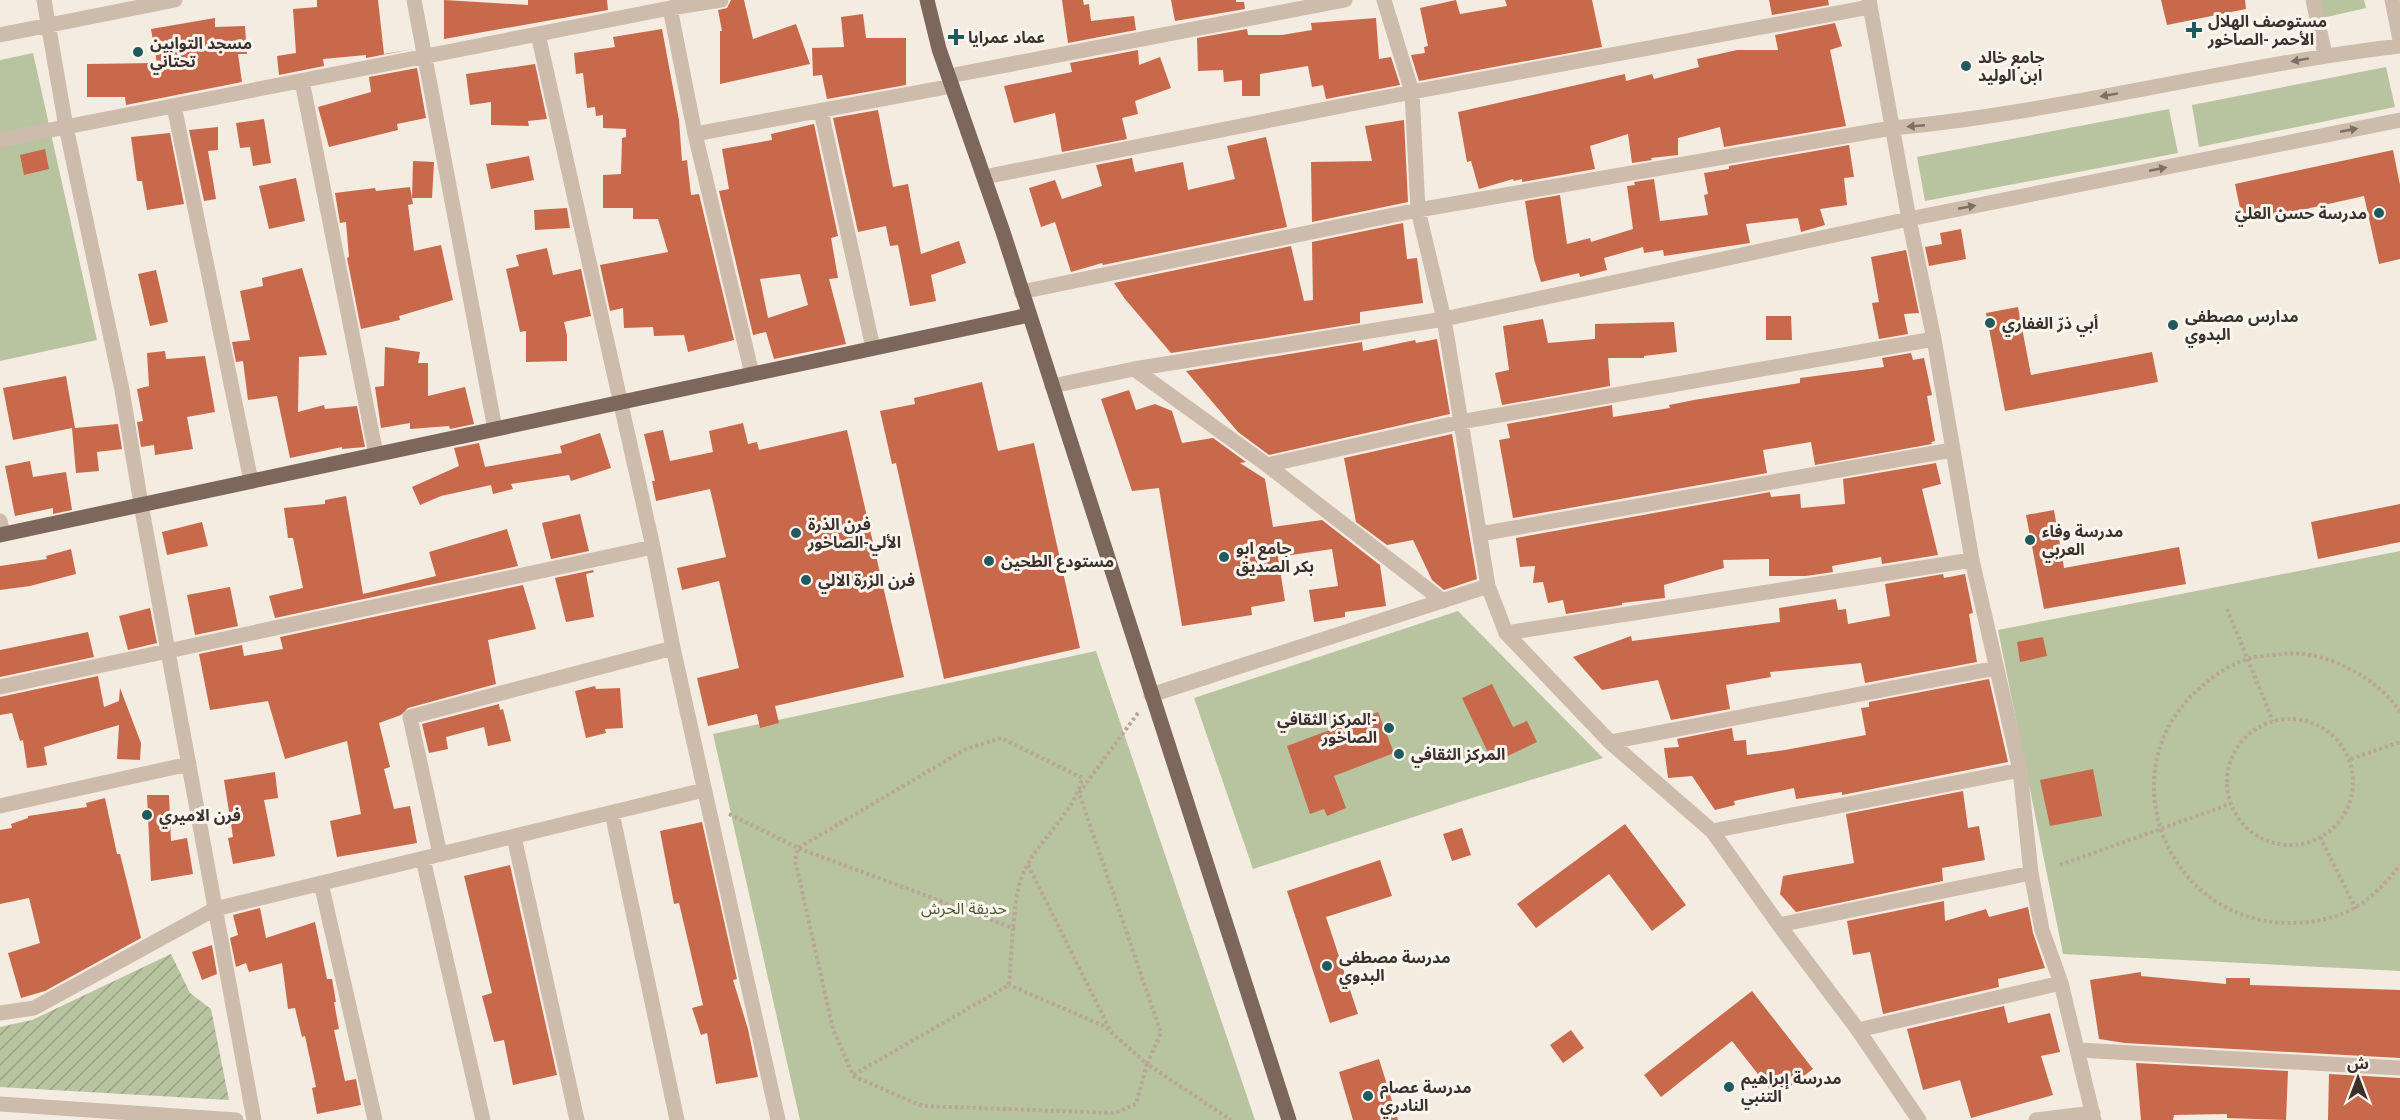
<svg xmlns="http://www.w3.org/2000/svg" width="2400" height="1120" font-family="'PT Sans','Noto Sans Arabic',sans-serif">
  <defs>
    <pattern id="garden-furrows" width="10" height="10" patternUnits="userSpaceOnUse" patternTransform="scale(1.5)"><rect width="10" height="10" fill="#b8c4a0"/><path d="M-1 1l2-2M0 10L10 0M9 11l2-2" fill="none" stroke="#97a083"/></pattern>
  </defs>
  <rect width="100%" height="100%" fill="#f4ebe1"/>
  <path fill="#b8c4a0" d="M2319 0H2364L2366 8 2322 18Z
    M33 53 97 340 0 361V60Z
    M2386 67 2395 107 2199 147 2192 105Z
    M2169 109 2178 153 1925 201 1917 157Z
    M2400 551V971L2063 954 1998 630Z
    M1458 611 1603 758 1475 797 1253 869 1194 698Z
    M1096 651 1255 1120H800L713 734Z"/>
  <path fill="url(#garden-furrows)" d="M171 954 190 993 211 1009 229 1100 0 1087V1027L32 1020Z"/>
  <path fill="#c8694b" fill-rule="evenodd" d="M317 0H378L384 54 413 49 366 58V55L323 59 324 66 279 75 277 56 296 53 293 9 317 7Z
    M444 0 528 5V0H607L608 10 444 39Z
    M731 0H744L753 39 796 24 810 64 720 84V31H722L718 10 727 8Z
    M1062 0H1083L1084 5 1089 4 1091 21 1134 16 1136 30 1068 43Z
    M1171 0H1236V2H1244L1245 9 1175 21Z
    M1456 0 1460 14 1507 6 1505 0H1592L1602 47 1419 81 1411 55 1425 53 1424 47 1428 46 1420 8Z
    M1769 0H1828L1829 5 1772 15Z
    M2161 0H2245L2246 9 2167 25Z
    M863 14 866 38H906V85L827 99 822 75 813 76 812 48 844 47 841 17Z
    M215 18V27L245 26 247 54H238L242 82 126 105 125 97H87V64L157 63 151 29Z
    M1376 18 1379 59 1391 57 1400 85 1326 99 1323 85 1312 87 1308 66 1260 74V96H1242V80L1224 82 1223 70 1198 71 1197 38 1247 29 1248 35H1282L1312 30 1311 23Z
    M1835 23 1842 46 1830 50 1846 126 1724 147 1720 127 1678 138V155L1651 158 1652 160 1632 163 1628 134 1590 146 1595 169 1522 182V179L1514 181 1513 179 1479 189 1471 161 1467 162 1458 112 1625 74 1626 81 1652 74 1654 79 1699 67 1697 59 1737 50H1778L1775 35Z
    M662 29 679 120 682 161 687 160 691 195 699 194 734 340 688 352 684 335 654 336 653 327 624 328 623 308 610 311 600 265 668 252 658 219H633V208H603V175L621 174 622 138 626 137V129L603 128V115L596 116 595 107 587 108 583 73 576 74 574 53 615 47 613 37Z
    M1138 50 1139 65 1160 57 1171 88 1135 101 1138 114 1122 118 1127 139 1062 152 1055 113 1014 123 1004 86 1072 72 1070 63Z
    M535 64 547 119 528 121 529 126 491 125V102L470 105 466 74Z
    M417 68 426 118 397 124 398 130 329 147 318 107 371 92 369 77Z
    M878 110 893 187 908 184 921 254 959 241 966 263 931 275 936 301 910 306 898 245 890 246 886 226 858 232 833 118Z
    M264 119 271 163 253 166 250 147 240 148 236 123Z
    M1404 120 1408 202 1312 222 1311 162 1372 161 1365 126Z
    M814 124 838 236 831 238 838 278 829 279 846 344 774 359 766 332 753 335 719 191 729 189 722 149 772 140 771 134ZM800 274 808 305 768 318 760 279Z
    M218 127V150L208 151 216 199 204 201 189 130Z
    M170 133 184 204 147 210 142 181H137L131 137Z
    M1266 137 1287 227 1103 265 1102 263 1071 272 1055 222 1041 227 1029 188 1055 180 1062 199 1102 186 1096 165 1132 158 1135 172 1183 162 1188 190 1235 179 1227 146Z
    M1849 145 1854 177 1844 178 1847 205 1820 209 1825 225 1801 232 1798 218 1746 224 1750 243 1664 256 1663 250 1644 253 1643 247 1604 258 1607 270 1580 277 1579 273 1541 282 1534 259 1525 201 1560 195 1567 244 1590 238 1591 242 1633 229 1627 186 1635 185 1634 182 1654 179 1660 221 1708 215 1704 195 1708 194 1704 173 1729 169V166Z
    M45 149 49 169 24 175 20 155Z
    M2393 150 2400 185V259L2379 264 2364 196 2243 223 2235 184Z
    M529 156 534 180 491 189 486 164Z
    M413 161 434 162 432 198H412Z
    M296 178 305 221 269 229 259 186Z
    M410 187 413 204 408 205 414 251 441 245 453 300 399 316 400 320 361 329 347 258 349 257 346 222 340 223 335 193 375 188 376 191Z
    M567 208 570 228 535 230 534 210Z
    M1403 223 1407 259 1417 258 1423 303 1360 312V323L1171 353 1125 299 1114 283 1291 246 1304 301 1313 300 1312 242Z
    M1961 229 1966 259 1929 266 1925 247 1942 244 1940 233Z
    M547 248 553 275 581 269 591 316 564 322 567 335V361L526 362V331L520 332 506 269 519 266 516 255Z
    M1906 250 1919 313 1904 314 1908 334 1879 339 1872 303 1879 302 1871 257Z
    M302 268 327 355 299 357 298 412 324 405 325 409 357 406 365 447 342 449V447L290 458 277 396 248 400 243 361 236 362 232 342 250 340 240 291 263 286 262 278Z
    M156 270 168 322 150 326 138 274Z
    M2018 307 2031 375 2152 352 2158 382 2005 411 1986 313Z
    M1766 316H1791L1792 340H1766Z
    M1543 319 1548 343 1595 339V324L1674 322 1677 352 1644 356V358H1608L1610 386 1502 405 1495 373 1509 370 1503 326Z
    M1437 339 1450 414 1269 455 1238 432 1186 371 1362 342 1363 351 1415 340 1416 343Z
    M385 347 420 352 418 363H428V396L465 387 474 424 450 429 449 426 410 429V423L381 428 375 387 384 386Z
    M165 351 166 359 205 356 215 412 187 417 193 449 155 455 154 445 141 447 137 422 143 421 137 389 149 386 147 353Z
    M1911 353 1913 360 1924 358 1932 395 1927 396 1935 441 1931 442 1932 444 1815 465 1811 442 1763 450 1767 473 1513 518 1499 440 1510 438 1507 424 1612 405 1613 417 1670 408 1669 405 1694 400 1800 383V378L1884 367 1882 358Z
    M66 376 75 428 118 424 122 449 97 452 99 471 76 473 72 428 13 440 3 388Z
    M982 382 998 451 1034 443 1080 648 944 679 896 463 892 464 880 411 915 404 914 398Z
    M1129 390 1136 410 1155 404 1172 411 1182 443 1213 438 1246 462 1240 463 1265 479 1273 527 1322 520 1376 562 1380 565 1386 606 1345 612V617L1314 622 1309 590 1338 586 1332 549 1278 557 1285 601 1251 607 1252 615 1182 626 1159 488 1132 491 1101 399Z
    M743 423 748 444 757 442 759 450 847 430 904 677 775 706 779 723 760 728 757 714 708 726 697 678 739 668 719 581 682 590 677 568 726 557 710 489 656 501 652 481H655L644 434 663 430 670 461 713 452 709 431Z
    M600 433 611 468 571 481 569 475 511 484 513 489 493 494 491 485 441 496 420 505 412 487 459 466 454 448 479 443 485 467 562 453 560 446Z
    M1452 434 1477 579 1444 590 1432 580 1413 540 1387 545 1356 522 1344 458Z
    M30 461 33 477 66 472 72 510 53 514V508L15 516 5 466Z
    M1936 463 1941 484 1922 489 1938 555 1882 564 1881 557 1832 566 1833 572 1806 576H1769V559L1723 560 1724 568 1664 585 1665 598 1622 603V605L1566 614 1563 600 1548 603 1543 582 1533 583 1535 566 1520 567 1516 538 1770 492 1771 497 1800 494 1801 508 1845 504 1843 479Z
    M346 496 363 594 436 576 429 552 507 529 518 566 275 618 269 596 303 588 293 538H288L284 508 325 504V500Z
    M2400 504V542L2318 559 2311 522Z
    M2054 510 2064 568 2179 547 2186 584 2044 609 2026 515Z
    M580 514 589 551 551 559 542 523Z
    M202 522 208 546 167 555 162 532Z
    M71 549 76 574 30 586 0 590V566L47 559 46 556Z
    M593 570 594 572 586 574 594 617 566 622 555 578Z
    M1943 574 1944 578 1965 574 1973 613 1969 614 1977 662 1865 683 1861 663 1770 672 1771 677 1726 685 1730 709 1671 720 1658 680 1602 690 1573 657 1631 636 1632 641 1780 622 1779 608 1836 599 1838 610 1846 609 1848 624 1890 616 1885 584Z
    M523 585 536 629 488 640 496 684 408 708 401 715 379 723 390 767 384 769 394 809 410 806 417 843 337 857 330 821 361 814 347 741 285 759 268 701 210 710 199 654 242 645 244 656 283 649 280 637Z
    M230 587 238 626 195 635 187 595Z
    M150 608 157 643 128 650 119 616Z
    M88 632 94 657 0 677V650Z
    M2043 637 2047 656 2020 662 2017 642Z
    M98 676 104 707 119 701 120 688 141 743 140 760 117 759 119 725 44 747 47 765 27 768 23 740 20 741 12 713 0 715V697Z
    M1989 679 2008 762 1842 795V792L1796 799 1794 788 1734 801 1735 805 1715 810 1692 776 1668 778 1664 748 1679 747 1677 739 1732 728 1734 741 1746 740 1747 755 1785 750 1866 735 1861 708 1869 707V702Z
    M1492 684 1513 727 1527 721 1537 742 1493 763 1462 698Z
    M595 686 596 689 620 688 623 728 605 729 606 733 586 738 575 691Z
    M499 704 500 710 503 709 511 741 488 746 484 727 446 737 448 749 429 753 422 724Z
    M1378 712 1394 753 1334 776 1346 808 1327 816 1324 809 1310 814 1287 746Z
    M2093 769 2102 816 2050 826 2040 780Z
    M275 772 278 798 264 800 275 856 233 864 228 838 233 837 224 780Z
    M1963 791 1968 828 1979 826 1985 860 1942 868 1943 881 1796 912 1780 894 1783 876 1854 863 1846 814Z
    M147 795H169L171 841 187 838 193 874 151 881Z
    M105 798 117 854H120L141 938 45 991 21 998 8 953 40 943 29 898 0 904V830L12 828 11 824 28 818V816L87 807 86 803Z
    M702 822 737 979 733 980 748 1029 758 1077 716 1084 707 1033 701 1035 692 1008 703 1005 679 903 674 904 660 831Z
    M1625 824 1686 905 1652 931 1609 874 1536 928 1517 904Z
    M1462 828 1471 855 1452 861 1443 834Z
    M1380 860 1392 896 1326 917 1358 1014 1330 1023 1287 891Z
    M510 865 557 1075 513 1085 504 1040 494 1042 482 996 492 993 464 876Z
    M1944 901 1945 921 1986 909 1989 917 2028 907 2033 933 2045 968 1998 979 1999 987 1883 1014 1870 952 1853 955 1847 921Z
    M260 908 266 938 315 922 327 979H332L336 1002H334L339 1029 334 1030 345 1081 356 1079 361 1105 317 1114 312 1088 316 1087 305 1036 302 1037 295 1008 288 1009 282 963 249 972 246 963 236 967 230 938 238 935 233 915Z
    M212 945 217 974 202 980 192 952Z
    M2141 972V976L2226 984V978H2250V985L2400 990V1058L2125 1043 2099 1039 2090 980Z
    M1752 991 1813 1069 1776 1097 1732 1041 1661 1097 1644 1075Z
    M2004 1006 2008 1023 2050 1013 2060 1052 2041 1056 2053 1095 1971 1118 1960 1080 1923 1090 1907 1029Z
    M1571 1030 1584 1048 1563 1063 1550 1045Z
    M1379 1059 1398 1120H1353L1339 1072Z
    M2136 1063 2288 1071 2286 1120 2227 1118V1114L2174 1115 2173 1120H2141Z
    M2329 1074 2400 1078V1120H2328Z"/>
  <g fill="none" stroke-linecap="round" stroke-linejoin="round">
    <path stroke="#b9a596" stroke-width="4" stroke-dasharray="3 3" stroke-linecap="butt" d="M2227 609 2273 721
      M2400 712C2380 679 2322 648 2283 654 2272 655 2258 656 2247 659 2230 665 2214 675 2201 687 2104 769 2168 926 2293 923 2344 921 2370 904 2400 865
      M1138 713 1079 793 1161 1033 1147 1064 1231 1120
      M2227 782a63 63 0 1 1 126 0a63 63 0 1 1-126 0Z
      M2351 759 2400 742
      M729 814 798 848 1013 928 1009 985 853 1075 833 1029 795 860 798 848 966 749 1001 738 1082 778C1075 811 1044 835 1028 864 1016 884 1016 906 1013 928
      M2320 837 2356 909
      M1028 865 1110 1030
      M2060 865 2230 804
      M853 1076 922 1106 1115 1113 1136 1104 1147 1064 1104 1026 1009 985"/>
    <path stroke="#cdbbac" stroke-width="15" d="M44 0 66 127 122 390 141 504 254 1120
      M414 0 495 429
      M1384 0 1412 92 1418 210 1444 319 1488 586 1506 633 1610 742 1712 831 1779 925 1858 1030 1919 1120
      M1869 0 1909 219 1934 339 1972 560 2020 770 2031 873 2042 930 2061 983 2094 1120
      M2313 0 2325 55
      M2392 0 2400 40
      M670 8 695 134 752 374
      M538 34 653 547 673 648 778 1120
      M0 35 175 0
      M949 76 1345 0
      M302 81 376 454
      M174 106 251 481
      M821 111 873 348
      M695 134 952 86
      M0 140 670 8 721 0
      M984 177 1412 92 1870 7
      M1021 292 1418 210 1892 128C2063 112 2230 66 2400 46
      M1134 369 1267 465 1460 422 1934 339
      M1052 386 1134 369 1444 319 1909 219 2400 120
      M1267 465 1443 601
      M0 521 3 534
      M1480 534 1952 450
      M1506 633 1972 560
      M0 687 653 547
      M1151 695 1488 586
      M1610 742 1996 668
      M0 806 189 764
      M612 813 677 1120
      M1712 831 2020 770
      M514 837 577 1120
      M440 854 410 717 673 648
      M423 859 483 1120
      M321 883 375 1120
      M1779 925 2031 873
      M0 1013 34 1008 215 909 704 790
      M1858 1030 2061 983
      M2079 1050 2400 1068
      M0 1104 236 1120
      M2036 1120 2093 1113"/>
    <path stroke="#7d675c" stroke-width="15" d="M927 0 939 49 1003 232 1289 1120
      M0 535 1029 315"/>
  </g>
  <defs><path id="oneway-solid" d="M-6-.8H1V-3.2L6.5 0L1 3.2V.8H-6Z" transform="scale(1.5)"/></defs>
  <g fill="#7d6f65">
    <use href="#oneway-solid" transform="translate(2300 60) rotate(170)"/>
    <use href="#oneway-solid" transform="translate(2109 95) rotate(170)"/>
    <use href="#oneway-solid" transform="translate(1916 126) rotate(175)"/>
    <use href="#oneway-solid" transform="translate(2349 130) rotate(-11)"/>
    <use href="#oneway-solid" transform="translate(2158 169) rotate(-11)"/>
    <use href="#oneway-solid" transform="translate(1967 207) rotate(-11)"/>
  </g>
  <g fill="#1f5a5e" stroke="#fbf5ee" stroke-width="2">
    <path d="M2191 21h6v6h6v6h-6v6h-6v-6h-6v-6h6z"/>
    <path d="M953 28h6v6h6v6h-6v6h-6v-6h-6v-6h6z"/>
    <circle cx="138" cy="52" r="6"/>
    <circle cx="1966" cy="66" r="6"/>
    <circle cx="2379" cy="213" r="6"/>
    <circle cx="1990" cy="323" r="6"/>
    <circle cx="2173" cy="325" r="6"/>
    <circle cx="796" cy="533" r="6"/>
    <circle cx="2030" cy="540" r="6"/>
    <circle cx="1224" cy="557" r="6"/>
    <circle cx="989" cy="561" r="6"/>
    <circle cx="806" cy="580" r="6"/>
    <circle cx="1389" cy="728" r="6"/>
    <circle cx="1399" cy="754" r="6"/>
    <circle cx="147" cy="815" r="6"/>
    <circle cx="1327" cy="966" r="6"/>
    <circle cx="1729" cy="1087" r="6"/>
    <circle cx="1368" cy="1096" r="6"/>
  </g>
  <g text-anchor="middle" dominant-baseline="central" stroke-width="6" stroke-linejoin="round" paint-order="stroke">
    <g font-size="16" font-weight="bold" fill="#3b302b" stroke="#fbf5ee" text-anchor="start">
      <text x="2208" y="21">مستوصف الهلال<tspan x="2208" dy="18">الأحمر -الصاخور</tspan></text>
      <text x="968" y="37">عماد عمرايا</text>
      <text x="150" y="43">مسجد التوابين<tspan x="150" dy="18">تحتاني</tspan></text>
      <text x="1978" y="57">جامع خالد<tspan x="1978" dy="18">ابن الوليد</tspan></text>
      <text x="2367" y="213" text-anchor="end">مدرسة حسن العليّ</text>
      <text x="2185" y="316">مدارس مصطفى<tspan x="2185" dy="18">البدوي</tspan></text>
      <text x="2002" y="323">أبي ذرّ الغفاري</text>
      <text x="808" y="524">فرن الذرة<tspan x="808" dy="18">الألي-الصاخور</tspan></text>
      <text x="2042" y="531">مدرسة وفاء<tspan x="2042" dy="18">العربي</tspan></text>
      <text x="1236" y="548">جامع ابو<tspan x="1236" dy="18">بكر الصديق</tspan></text>
      <text x="1001" y="561">مستودع الطحين</text>
      <text x="818" y="580">فرن الزرة الالي</text>
      <text x="1377" y="719" text-anchor="end">المركز الثقافي-<tspan x="1377" dy="18">الصاخور</tspan></text>
      <text x="1411" y="754">المركز الثقافي</text>
      <text x="159" y="815">فرن الاميري</text>
      <text x="1339" y="957">مدرسة مصطفى<tspan x="1339" dy="18">البدوي</tspan></text>
      <text x="1741" y="1078">مدرسة إبراهيم<tspan x="1741" dy="18">التنبي</tspan></text>
      <text x="1380" y="1087">مدرسة عصام<tspan x="1380" dy="18">النادري</tspan></text>
    </g>
    <g font-size="16" fill="#4a5a2e" stroke="#fbf5ee">
      <text x="964" y="908">حديقة الحرش</text>
    </g>
  </g>
  <g transform="translate(2358 1078)" stroke="#fbf5ee" stroke-width="4.5" paint-order="stroke">
  <path d="M0-4.5L10 22L0 15L-10 22Z" fill="#3b302b"/>
  <text y="-9" font-size="16" font-weight="bold" text-anchor="middle" fill="#3b302b">ش</text>
  </g>
</svg>
